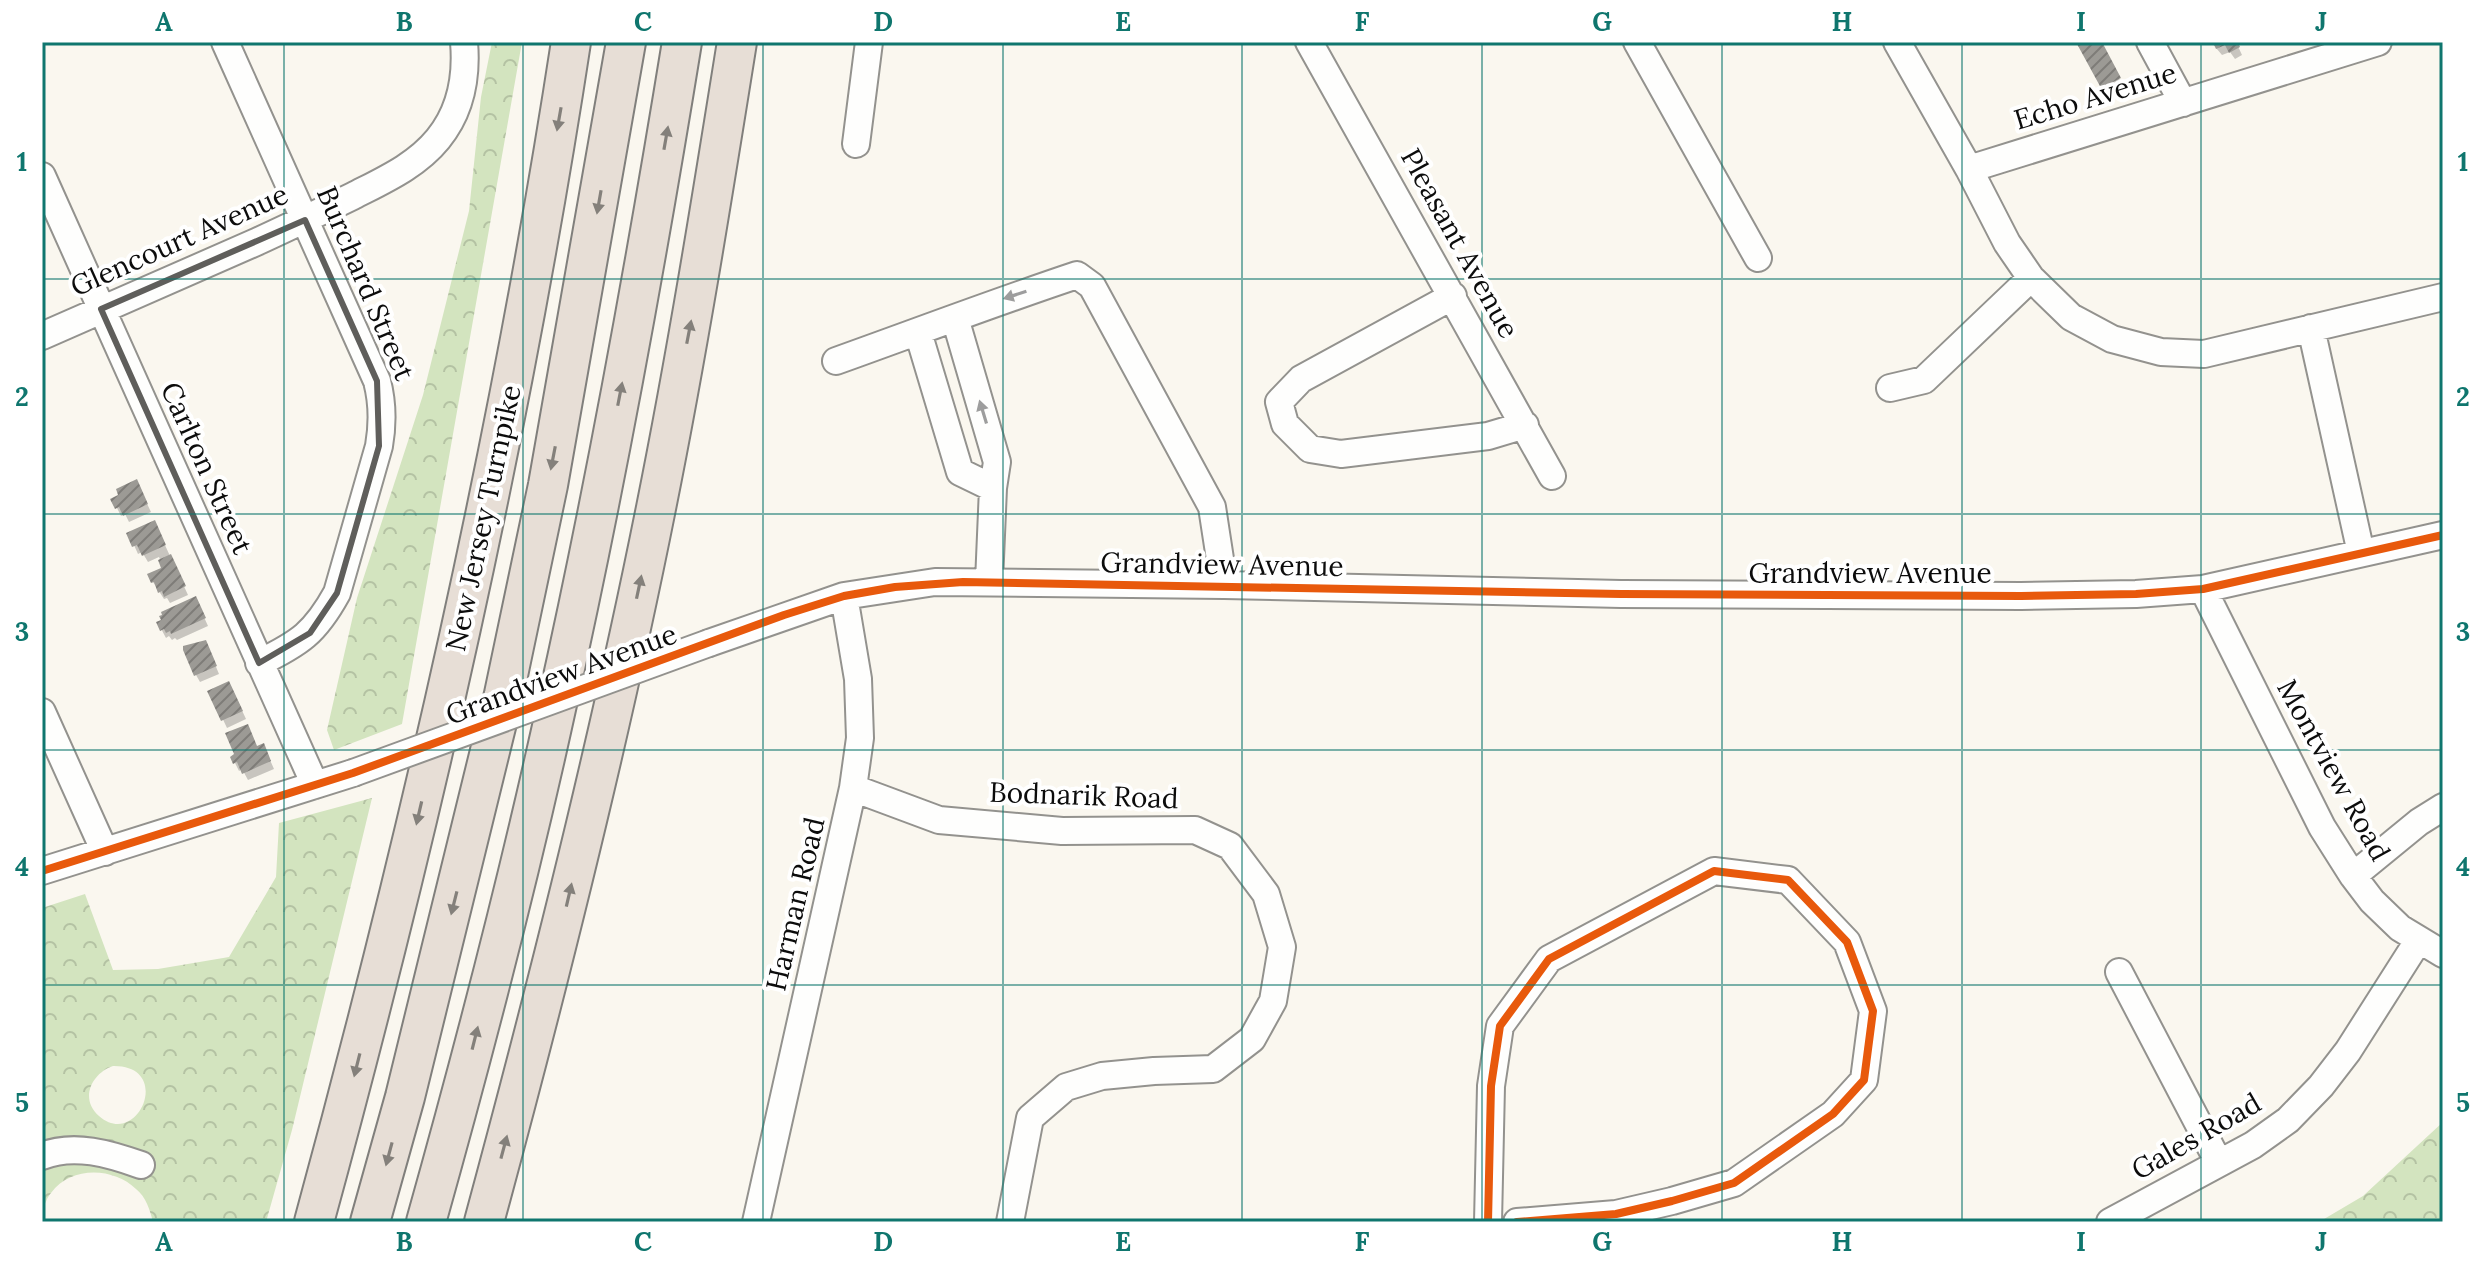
<svg xmlns="http://www.w3.org/2000/svg" width="2485" height="1264" font-family="Lora,serif">
  <defs>
    <pattern id="forest-crowns" width="20" height="18" patternUnits="userSpaceOnUse" patternTransform="scale(2)"><rect width="20" height="18" fill="#d3e4bf"/><path d="M2 6a3 3 0 1 1 6 0M12 15a3 3 0 1 1 6 0" fill="none" stroke="#b4c2a3"/></pattern>
    <pattern id="building-hatch" width="6" height="6" patternUnits="userSpaceOnUse" patternTransform="scale(2)"><rect width="6" height="6" fill="#9c9a95"/><path d="M-1 1l2-2M0 6l6-6M5 7l2-2" fill="none" stroke="#7e7c78"/></pattern>
  </defs>
  <rect width="100%" height="100%" fill="#faf7ef"/>
  <path fill="url(#forest-crowns)" fill-rule="evenodd" d="M492 42H522L402 724 334 750 327 730 357 598 423 395 469 211 481 97Z
    M372 798 292 1130 266 1222H153C150 1210 146 1197 136 1189 113 1167 71 1166 51 1193 47 1197 45 1205 42 1210V908L85 894 113 970 158 969 229 957 276 877 279 823ZM113 1066C174 1065 138 1150 99 1116 79 1099 92 1073 113 1066Z
    M2443 1122V1222H2319L2363 1196Z"/>
  <path fill="#0003" d="M2085 42H2100L2123 86 2107 95 2080 45Z
    M2211 42H2236L2242 55 2235 59 2230 52 2222 55Z
    M140 489 151 512 129 522 125 514 121 516 113 500Z
    M158 530 188 595 170 603 167 598 164 599 153 582 164 569 159 557 148 562 142 552 138 554 129 534Z
    M199 606 208 626 177 640 175 638 172 640 169 636 166 638 158 623Z
    M209 650 219 674 200 682 196 675Z
    M233 691 246 719 227 728 210 692Z
    M258 748 267 753 274 769 248 780 242 769 239 771 235 763Z"/>
  <path fill="url(#building-hatch)" d="M2081 42H2102L2121 78 2101 88 2077 44Z
    M2213 42H2238L2240 47 2229 53 2225 45 2216 49Z
    M137 479 148 504 123 516 119 507 115 509 110 499 118 495 116 489Z
    M155 520 166 545 142 556 137 545 132 547 126 533Z
    M171 554 186 586 164 597 162 591 158 593 154 582 151 583 147 574 161 568 158 560Z
    M196 596 206 618 171 634 170 631 166 633 164 629 160 631 156 622 161 620 159 616 162 615 161 612Z
    M206 640 217 666 194 676 183 650V646Z
    M229 681 243 711 221 721 207 691Z
    M248 724 257 746 264 743 271 761 242 774 237 762 233 764 230 757 234 754 225 733Z"/>
  <g fill="none" stroke-linecap="round" stroke-linejoin="round">
    <defs>
      <path id="minor" d="M225 42 377 381C383 404 383 423 379 446L337 593C315 633 300 643 259 663
        M1309 42 1552 476
        M1637 42 1758 258
        M1897 42 1969 169 2007 243 2031 278 2071 317 2112 339 2161 352 2204 354 2443 297
        M2150 42 2183 103
        M856 144 869 42
        M1969 169 2378 42
        M42 176 315 785
        M1453 296 1301 379 1279 402 1285 424 1310 449 1341 454 1488 436 1525 425
        M955 318 997 462 993 488 989 582
        M2311 328 2361 553
        M918 332 960 472 993 488
        M42 336C112 305 183 274 254 243 287 228 320 212 353 196 384 180 416 166 438 139 461 111 467 77 464 42
        M836 361C917 332 996 302 1077 275L1092 286 1212 507 1224 585
        M1890 388 1924 380 2031 278
        M2203 589 2322 827 2353 876 2372 901 2400 928 2443 954
        M709 643 844 596 935 582 1224 585 1621 594 2021 596 2136 594 2203 589 2443 535
        M42 712 105 852
        M853 788 939 820 1062 831 1195 830 1230 846 1266 894 1282 947 1273 1001 1252 1039 1213 1069 1154 1071 1102 1076 1066 1087 1030 1118 1010 1222
        M42 871 353 773
        M2353 876 2419 822 2443 807
        M2119 972 2219 1163
        M42 1156C74 1143 110 1154 141 1165
        M756 1222 853 788 860 738 858 679 844 596
        M1488 1222 1491 1086 1500 1026 1549 959 1714 871 1788 880 1847 942 1873 1011 1864 1080 1833 1114 1734 1183 1672 1201 1616 1214 1517 1222
        M2110 1222 2253 1145 2288 1120 2321 1086 2348 1051 2418 941"/>
      <path id="highway" d="M314 1222C420 834 510 440 571 42
        M370 1222 405 1097 504 694 548 485 626 42
        M426 1222C474 1051 519 878 557 704 606 485 646 263 682 42
        M484 1222C548 986 608 748 656 508 687 354 712 198 737 42"/>
    </defs>
    <use href="#minor" stroke="#93928e" stroke-width="30"/>
    <use href="#highway" stroke="#807f7c" stroke-width="42"/>
    <use href="#minor" stroke="#fefefd" stroke-width="26"/>
    <use href="#highway" stroke="#e7ded6" stroke-width="38"/>
    <defs>
      <path id="minor-bridge" d="M353 773 709 643"/>
    </defs>
    <use href="#minor-bridge" stroke="#93928e" stroke-width="30" stroke-linecap="butt"/>
    <use href="#minor-bridge" stroke="#fefefd" stroke-width="26"/>
    <defs>
      <path id="cycleway" d="M42 871 353 773 784 615 844 596 895 587 963 582 1621 594 2021 596 2136 594 2203 589 2443 535
        M1488 1222 1491 1086 1500 1026 1549 959 1714 871 1788 880 1847 942 1873 1011 1864 1080 1833 1114 1734 1183 1672 1201 1616 1214 1517 1222"/>
    </defs>
    <use href="#cycleway" stroke="#fff" stroke-width="13"/>
    <use href="#cycleway" stroke="#e8590c" stroke-width="8"/>
  </g>
  <defs><path id="oneway-solid" d="M-6-.8H1V-3.2L6.5 0L1 3.2V.8H-6Z" transform="scale(2)"/></defs>
  <g fill="#84807b">
    <use href="#oneway-solid" transform="translate(559 119) rotate(100)"/>
    <use href="#oneway-solid" transform="translate(666 138) rotate(-80)"/>
    <use href="#oneway-solid" transform="translate(599 202) rotate(100)"/>
    <use href="#oneway-solid" transform="translate(689 332) rotate(-79)"/>
    <use href="#oneway-solid" transform="translate(620 394) rotate(-79)"/>
    <use href="#oneway-solid" transform="translate(553 458) rotate(101)"/>
    <use href="#oneway-solid" transform="translate(639 587) rotate(-78)"/>
    <use href="#oneway-solid" transform="translate(419 813) rotate(103)"/>
    <use href="#oneway-solid" transform="translate(569 895) rotate(-77)"/>
    <use href="#oneway-solid" transform="translate(454 903) rotate(104)"/>
    <use href="#oneway-solid" transform="translate(475 1038) rotate(-76)"/>
    <use href="#oneway-solid" transform="translate(357 1065) rotate(104)"/>
    <use href="#oneway-solid" transform="translate(504 1147) rotate(-75)"/>
    <use href="#oneway-solid" transform="translate(389 1154) rotate(105)"/>
  </g>
  <g fill="#9d9d9d">
    <use href="#oneway-solid" transform="translate(1015 295) rotate(162)"/>
    <use href="#oneway-solid" transform="translate(983 412) rotate(-107)"/>
  </g>
  <path fill="none" stroke="#5f5e5b" stroke-width="6" stroke-linejoin="round" d="M305 220 377 381 379 446 337 593 310 633 259 663 101 309Z"/>
  <path fill="none" stroke="#0f766e" stroke-width="2" stroke-opacity="0.55" d="M284 42V1222M523 42V1222M763 42V1222M1003 42V1222M1242 42V1222M1482 42V1222M1722 42V1222M1962 42V1222M2201 42V1222M42 279H2443M42 514H2443M42 750H2443M42 985H2443"/>
  <g text-anchor="middle" dominant-baseline="central" stroke-width="8" stroke-linejoin="round" paint-order="stroke">
    <g font-size="28" fill="#0c0c0c" stroke="#fff">
      <text transform="translate(2095 96) rotate(-17)">Echo Avenue</text>
      <text transform="translate(179 240) rotate(-24)">Glencourt Avenue</text>
      <text transform="translate(1460 243) rotate(61)">Pleasant Avenue</text>
      <text transform="translate(366 283) rotate(67)">Burchard Street</text>
      <text transform="translate(207 468) rotate(66)">Carlton Street</text>
      <text transform="translate(483 518) rotate(-78)">New Jersey Turnpike</text>
      <text transform="translate(1222 564) rotate(1)">Grandview Avenue</text>
      <text x="1870" y="573">Grandview Avenue</text>
      <text transform="translate(561 674) rotate(-20)">Grandview Avenue</text>
      <text transform="translate(2334 770) rotate(61)">Montview Road</text>
      <text transform="translate(1084 795) rotate(2)">Bodnarik Road</text>
      <text transform="translate(795 904) rotate(-77)">Harman Road</text>
      <text transform="translate(2196 1136) rotate(-30)">Gales Road</text>
    </g>
  </g>
  <rect width="2485" height="1264" fill="none" stroke="#ffffff" stroke-width="88"/>
  <rect x="44" y="44" width="2397" height="1176" fill="none" stroke="#0f766e" stroke-width="3"/>
  <g font-size="26" text-anchor="middle" font-weight="bold" fill="#0f766e">
    <text x="164" y="31">A</text>
    <text x="404" y="31">B</text>
    <text x="643" y="31">C</text>
    <text x="883" y="31">D</text>
    <text x="1123" y="31">E</text>
    <text x="1362" y="31">F</text>
    <text x="1602" y="31">G</text>
    <text x="1842" y="31">H</text>
    <text x="2081" y="31">I</text>
    <text x="2321" y="31">J</text>
    <text x="22" y="171">1</text>
    <text x="2463" y="171">1</text>
    <text x="22" y="406">2</text>
    <text x="2463" y="406">2</text>
    <text x="22" y="641">3</text>
    <text x="2463" y="641">3</text>
    <text x="22" y="876">4</text>
    <text x="2463" y="876">4</text>
    <text x="22" y="1112">5</text>
    <text x="2463" y="1112">5</text>
    <text x="164" y="1251">A</text>
    <text x="404" y="1251">B</text>
    <text x="643" y="1251">C</text>
    <text x="883" y="1251">D</text>
    <text x="1123" y="1251">E</text>
    <text x="1362" y="1251">F</text>
    <text x="1602" y="1251">G</text>
    <text x="1842" y="1251">H</text>
    <text x="2081" y="1251">I</text>
    <text x="2321" y="1251">J</text>
  </g>
</svg>
